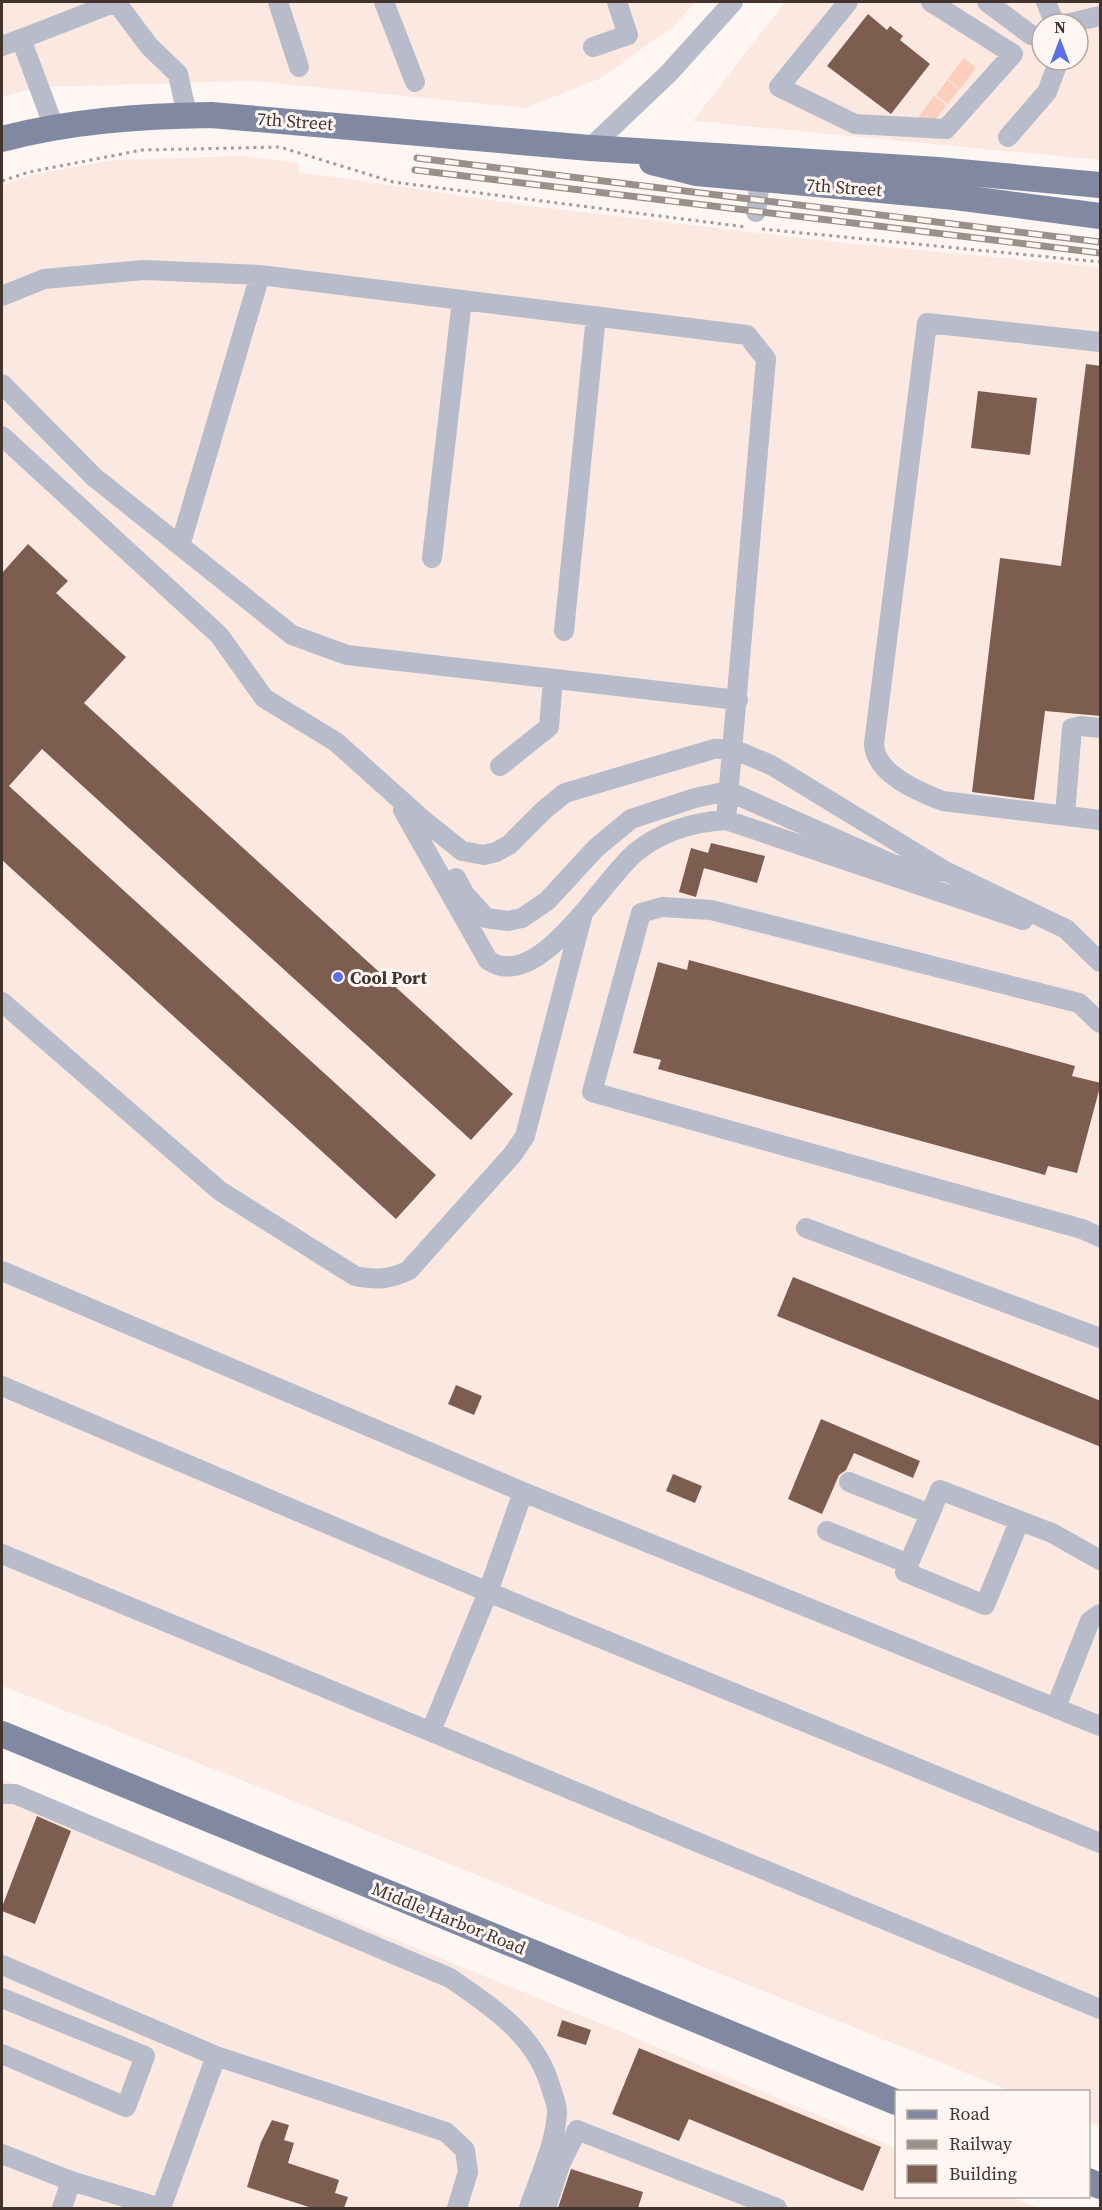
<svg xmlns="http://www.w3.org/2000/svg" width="1102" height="2210" font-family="'Source Serif 4',serif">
  <rect width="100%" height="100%" fill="#fef6f3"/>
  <path fill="#fbe8e1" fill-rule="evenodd" d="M2 2H695L673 27 599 79 525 108 253 81 40 87 2 97Z
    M785 2H1100V160L693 121ZM1042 24H1078V60H1042Z
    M241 156 298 163 299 172 530 206 853 244 1100 267V2127L1089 2122 1088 2092 1011 2091 234 1777 2 1686V185L32 175 113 160Z
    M2 1779 619 2031 896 2148V2196L1011 2197 1039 2208H2Z"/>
  <path fill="#fccebc" d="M964 58 976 68 960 89 948 79Z
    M947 80 959 89 948 104 936 95Z
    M934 96 946 105 931 125 913 124Z"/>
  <path fill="#7e5d51" d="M868 14 887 30 890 26 903 36 900 40 930 64 891 114 827 66Z
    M1086 364 1101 366V716L1045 711 1034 800 972 792 1000 558 1061 566Z
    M978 391 1037 398 1030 455 971 448Z
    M28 544 68 581 56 593 126 657 84 703 513 1094 471 1140 42 749 9 786 436 1175 396 1219 2 860V573Z
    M711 843 765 856 757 883 704 868 696 897 679 892 691 848 708 853Z
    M689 960 1075 1066 1072 1076 1101 1083 1077 1173 1048 1166 1045 1175 658 1069 661 1060 633 1053 658 962 687 970Z
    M793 1277 1101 1401V1447L777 1316Z
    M456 1385 482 1396 474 1415 448 1404Z
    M821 1419 920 1461 913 1478 854 1453 846 1470 839 1475 822 1514 788 1499Z
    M673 1474 702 1486 695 1503 666 1491Z
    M37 1816 71 1831 35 1924 2 1911V1907Z
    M562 2020 591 2030 586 2045 557 2036Z
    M639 2048 881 2147 863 2191 689 2119 679 2141 612 2114Z
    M272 2120 289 2125 284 2140 294 2143 288 2163 339 2180 335 2193 348 2197 344 2208H312L247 2187 261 2142Z
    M571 2169 643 2192 638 2208H558Z"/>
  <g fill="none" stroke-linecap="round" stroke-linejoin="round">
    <path stroke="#a59a96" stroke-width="3" stroke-dasharray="3 4.5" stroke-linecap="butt" d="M2 181 29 172 142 150 280 147 393 182 746 227
      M762 229 1100 262"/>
    <path stroke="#b7bbca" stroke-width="20" d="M116 2 149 46 178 74 187 115
      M278 2 299 67
      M384 2 415 82
      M848 2 779 87 855 124 946 129 1013 54 931 2
      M987 2 1031 35
      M1046 2 1055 24
      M1066 24 1100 16
      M21 39 116 2
      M2 46 21 39 54 127
      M593 47 628 35 617 2
      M1008 137 1047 92 1059 60
      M590 148 669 73 733 2
      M756 212 760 180
      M2 296 44 279 144 270 260 275 747 335 766 359 726 820
      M1100 342 927 323 874 744C875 774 919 792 943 801L1100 820
      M2 384 94 477 292 635 347 655 738 700
      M2 436 219 635 264 698 336 742 422 819 462 851 484 855 496 852 509 845 544 810 565 793 714 749H733L771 765 945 871 1066 929 1100 962
      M180 546 260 275
      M432 558 462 300
      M564 631 596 316
      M500 766 549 727 553 679
      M403 810 488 960C538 995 602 880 636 852 661 832 693 822 726 820L1023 920
      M1065 815 1072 728 1081 726 1100 728
      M456 878 464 893 486 918 508 921 522 918 547 901 596 848 631 819 695 798 728 791 892 864 928 873 945 871
      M2 1002 220 1191 355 1276C376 1280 390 1280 409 1270L513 1154 525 1136 583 913
      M1100 1023 1079 1003 711 910 662 907 641 913 592 1092 1082 1229 1100 1237
      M806 1228 1100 1338
      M2 1271 523 1492 1100 1726
      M2 1386 488 1592 1100 1843
      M849 1482 930 1514 940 1490 1052 1533 1100 1560
      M930 1514 905 1572 985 1605 1019 1522
      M827 1531 909 1564
      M2 1554 1100 2009
      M1056 1707 1090 1621 1100 1614
      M431 1731 488 1592 523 1492
      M2 1794H15L450 1978C492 2007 537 2036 551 2088 553 2095 557 2104 557 2111 557 2139 538 2181 529 2208
      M2 1965 216 2056 446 2132 465 2150 468 2172 457 2208
      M2 1998 145 2056 126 2107 2 2054
      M2 2154 71 2181 161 2208
      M62 2208 71 2181
      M161 2208 216 2056
      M546 2208 560 2165 577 2130 777 2208"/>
    <path stroke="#8088a2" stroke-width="26" d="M2 139C70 121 140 116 211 115L590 148 938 170 1100 185
      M652 162 697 173 955 197 1100 216
      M2 1734 896 2102
      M1088 2181 1100 2186"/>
    <defs>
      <path id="rail" d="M417 158 1100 242
        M415 170 1100 253"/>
    </defs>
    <use href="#rail" stroke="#9b8f8b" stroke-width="7"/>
    <use href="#rail" stroke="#fef6f3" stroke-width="4.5" stroke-dasharray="14" stroke-linecap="butt"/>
  </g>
  <circle fill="#5c6fe6" stroke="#fef6f3" stroke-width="2" cx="338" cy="977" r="6"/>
  <g text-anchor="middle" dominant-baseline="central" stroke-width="6" stroke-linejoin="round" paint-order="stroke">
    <g font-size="18" fill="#42332d" stroke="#fef6f3">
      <text transform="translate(295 121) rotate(4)">7th Street</text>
      <text transform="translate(844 187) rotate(4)">7th Street</text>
      <text transform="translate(449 1918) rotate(22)">Middle Harbor Road</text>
    </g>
    <g font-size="18" font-weight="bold" fill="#42332d" stroke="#fef6f3" text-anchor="start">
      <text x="350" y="977">Cool Port</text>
    </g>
  </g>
  <rect width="1102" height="2210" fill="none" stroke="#42332d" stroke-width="6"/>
  <rect x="895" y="2090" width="195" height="108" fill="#fef6f3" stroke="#b3a8a4" stroke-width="1.5"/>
  <rect x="907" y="2110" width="30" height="9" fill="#8088a2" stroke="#b3a8a4" stroke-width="1.5"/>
  <text x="949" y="2120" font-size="18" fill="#42332d">Road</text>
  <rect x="907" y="2140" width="30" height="9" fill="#9b8f8b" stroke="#b3a8a4" stroke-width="1.5"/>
  <text x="949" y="2150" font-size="18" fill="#42332d">Railway</text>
  <rect x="907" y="2165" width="30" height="18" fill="#7e5d51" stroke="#b3a8a4" stroke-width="1.5"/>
  <text x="949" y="2180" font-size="18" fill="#42332d">Building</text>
  <g transform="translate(1060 42)"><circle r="28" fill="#fef6f3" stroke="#b3a8a4" stroke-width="1.5"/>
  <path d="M0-4.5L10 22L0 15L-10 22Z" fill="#5c6fe6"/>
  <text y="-9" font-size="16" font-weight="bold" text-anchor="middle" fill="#42332d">N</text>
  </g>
</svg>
